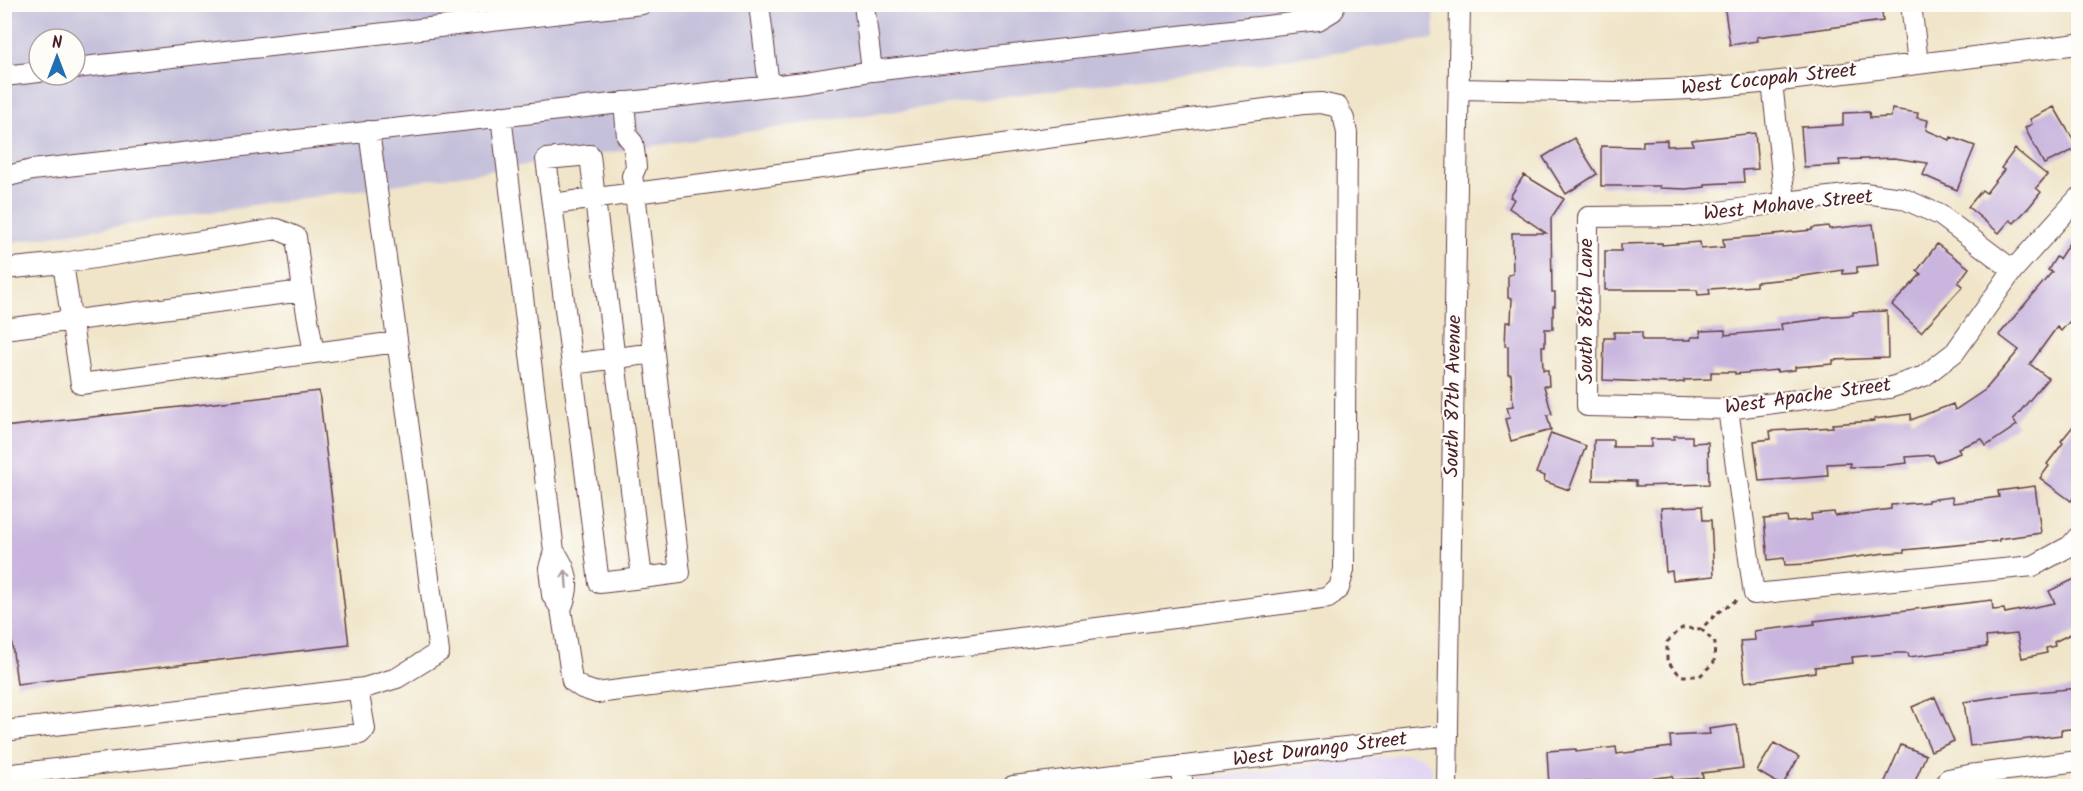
<svg xmlns="http://www.w3.org/2000/svg" width="2083" height="791" font-family="Kalam,sans-serif">
  <rect width="100%" height="100%" fill="#fdfcf7"/>
  <filter id="ink" filterUnits="userSpaceOnUse"><feTurbulence type="fractalNoise" baseFrequency=".0167" numOctaves="2"/><feDisplacementMap in="SourceGraphic" scale="12" xChannelSelector="R" yChannelSelector="G"/><feConvolveMatrix kernelMatrix="1 2 1 2 8 2 1 2 1" color-interpolation-filters="sRGB"/></filter>
  <filter id="wash" filterUnits="userSpaceOnUse"><feTurbulence type="fractalNoise" baseFrequency=".008" numOctaves="4" result="noise"/><feDisplacementMap in="SourceGraphic" scale="24" xChannelSelector="R" yChannelSelector="G"/><feGaussianBlur stdDeviation="1.35" result="paint"/><feColorMatrix in="noise" values="0 0 0 0 0 0 0 0 0 0 0 0 0 0 0 0 0 1.4 0 .05"/><feComposite in="paint" operator="in"/></filter>
  <g filter="url(#wash)">
    <rect width="100%" height="100%" fill="#f0e5c9"/>
    <path fill="#e1d4f3" d="M1405 754 1420 756 1431 765 1433 786H1131Z"/>
    <path fill="#c5c0da" fill-rule="evenodd" d="M5 5H1434V39L808 123 5 243ZM39 39H75V75H39Z"/>
    <g id="blocks">
      <path fill="#c9b5de" d="M1724 4H1881L1883 21 1757 37 1758 41 1730 45Z
        M2054 107 2078 148 2044 164 2025 128 2032 124 2030 119Z
        M1892 109 1918 113 1917 118 1928 120 1926 130 1950 140 1951 137 1975 146 1957 190 1923 175 1928 163 1894 158 1839 160 1840 165 1804 167 1801 127 1843 125V113L1869 112 1870 118 1891 117Z
        M1755 133 1758 169 1743 170 1744 182 1705 184V187L1686 189 1660 188V186H1601V146L1643 147V141L1667 140V146L1693 145 1692 140Z
        M1574 138 1597 174 1566 194 1543 157Z
        M2015 149 2047 175 2036 188 2041 192 2030 206 2014 223 2010 220 1999 233 1968 207 1982 190 1986 193 2004 170 2001 168Z
        M1524 175 1564 199 1551 218 1552 292H1555V306H1553V329H1545V346H1542L1543 370H1548L1549 386H1544L1552 414 1547 415 1551 430 1511 441 1505 419 1510 418 1507 407 1513 406 1511 374H1508V346H1505L1506 322H1511L1512 298H1508V275L1513 274 1512 233H1546L1509 208 1514 199 1510 197Z
        M1873 224 1878 265 1857 267V273L1843 274V270L1797 277V278L1756 282V286L1709 289 1710 294 1698 295 1697 290H1605V251H1621V244L1662 243V245L1700 242 1701 249 1724 247 1723 239 1774 235V234L1812 230V228L1828 226 1829 229Z
        M2071 240 2079 245V311L2061 331 2057 327 2030 364 2048 378 2013 420 2017 425 1986 446 1982 439 1958 448 1960 453 1936 462 1933 455 1906 457 1907 463 1880 466 1850 467V463L1827 464 1828 476 1759 481 1754 441 1771 439 1770 431 1833 427 1832 424 1874 421V419L1911 414V420L1953 404 1955 410 1985 390 2019 350 1999 335 2052 272 2048 270 2056 257 2059 259Z
        M1937 244 1969 268 1958 283 1963 286 1921 332 1892 305 1921 274 1917 271Z
        M1887 311 1888 358 1833 360V364L1795 367V370L1777 372V370L1735 374V372H1711V379L1684 380V382L1671 383 1603 380 1604 338H1614V332H1642V340H1691V337H1701L1700 331 1725 330V335L1782 330 1781 324 1821 319V317L1853 315V312Z
        M319 391 349 645 17 684 4 581V427Z
        M2079 419V491L2071 501 2040 478 2049 466 2047 464 2063 443 2061 441Z
        M1551 433 1586 446 1569 490 1544 481 1545 476 1536 473Z
        M1674 436H1692V443L1708 442 1709 484 1636 486V481L1593 480 1594 440H1613V447H1651V439H1674Z
        M2035 486 2041 533 1999 539V541L1904 550V552L1885 553 1807 564 1785 565 1784 558 1768 560 1764 519 1787 517 1788 522 1812 520 1811 514 1834 512 1835 516 1891 509V505L1928 502V500L1952 497 1953 503 1999 497 1998 491Z
        M1702 506 1703 520H1711L1714 576 1673 580 1672 571 1666 572 1661 508Z
        M2079 577V630L2054 642 2055 646 2046 648 2047 653 2022 658 2017 634 1986 637 1987 647 1909 657 1908 653H1898L1852 657 1853 663 1815 667V672L1745 682 1740 641 1755 640 1754 631 1815 624 1814 621 1992 600 1993 610 2004 609 2005 613 2055 603 2049 591Z
        M2079 688V728L2061 730V735L1970 746 1964 702 2015 694Z
        M1935 697 1954 741 1931 751 1912 707Z
        M1737 725 1743 768 1702 773 1703 778 1673 780 1672 776 1648 779 1649 785 1641 786H1591V782L1565 784V786H1549L1547 751 1576 749V752L1616 747 1617 754 1671 747 1670 736 1710 734 1709 729Z
        M1774 743 1799 757 1782 786 1757 771Z
        M1901 745 1926 755 1913 786H1883Z"/>
    </g>
  </g>
  <g filter="url(#ink)">
    <use href="#blocks" fill-opacity="0" stroke="#633d43" stroke-width="1.5"/>
    <g fill="none" stroke-linecap="round" stroke-linejoin="round">
      <defs>
        <path id="minor" d="M759 4 769 86
          M1911 4 1918 63
          M75 68 642 4
          M872 71 1318 20 1333 11 1335 4
          M4 76 39 72
          M1772 82 1785 202
          M1459 89 1616 92 1692 89 1772 82 2078 44
          M501 116 554 551 549 568 552 595 561 609 572 681 582 688 597 693 1328 598 1339 588 1344 570 1347 133 1344 119 1338 107 1321 103 1303 104 635 193 680 573 642 578
          M4 177 32 170 805 82 872 71 864 4
          M552 204 599 583 642 578 595 199 590 155 546 159 552 204 635 193 632 176 636 167 635 157 633 143 627 136 624 102
          M63 263 81 384 397 342
          M4 269 63 263 277 229 296 237 303 291 4 329
          M2013 270 1940 215 1902 198 1864 193 1785 202 1693 216 1588 217 1587 406 1728 409 1889 388 1924 376 1955 352 2013 270 2078 198
          M303 291 314 353
          M572 364 654 353
          M1728 409 1754 594 2033 566 2070 546 2078 537
          M554 551C569 570 571 587 561 609
          M4 731 364 688 397 678 439 652 369 131
          M1180 766 1183 786
          M4 775 360 734 365 729 358 689
          M1013 786 1448 735
          M1447 786 1460 4
          M1948 786V779L1969 775 2078 761"/>
      </defs>
      <use href="#minor" stroke="#633d43" stroke-width="22"/>
      <path stroke="#633d43" stroke-width="3" stroke-dasharray="4.5 4.5" stroke-linecap="butt" d="M1701 629 1715 643 1714 662 1700 676H1681L1667 661V642L1682 628 1701 629 1717 613 1738 599"/>
      <use href="#minor" stroke="#fff" stroke-width="20"/>
    </g>
    <defs><path id="oneway-shaft" d="M-6 0H5M1.5-3L5.5 0L1.5 3" fill="none" stroke-width="1.6" stroke-linecap="round" stroke-linejoin="round" transform="scale(1.5)"/></defs>
    <use stroke="#ae9aa0" href="#oneway-shaft" transform="translate(566 579) rotate(-94)"/>
  </g>
  <g text-anchor="middle" dominant-baseline="central" stroke-width="4.5" stroke-linejoin="round" paint-order="stroke">
    <g font-size="20" fill="#4a1f2b" stroke="#fdfcf7">
      <text transform="translate(1769 80) rotate(-6)">West Cocopah Street</text>
      <text transform="translate(1788 206) rotate(-6)">West Mohave Street</text>
      <text transform="translate(1587 311) rotate(-90)">South 86th Lane</text>
      <text transform="translate(1454 396) rotate(-89)">South 87th Avenue</text>
      <text transform="translate(1808 397) rotate(-8)">West Apache Street</text>
      <text transform="translate(1320 750) rotate(-7)">West Durango Street</text>
    </g>
  </g>
  <rect width="2083" height="791" fill="none" stroke="#fdfcf7" stroke-width="24"/>
  <g transform="translate(57 57)"><circle r="28" fill="#fdfcf7" stroke="#b5a4a5" stroke-width="1.5"/>
  <path d="M0-4.5L10 22L0 15L-10 22Z" fill="#1f6fb2"/>
  <text y="-9" font-size="16" font-weight="bold" text-anchor="middle" fill="#4a1f2b">N</text>
  </g>
</svg>
